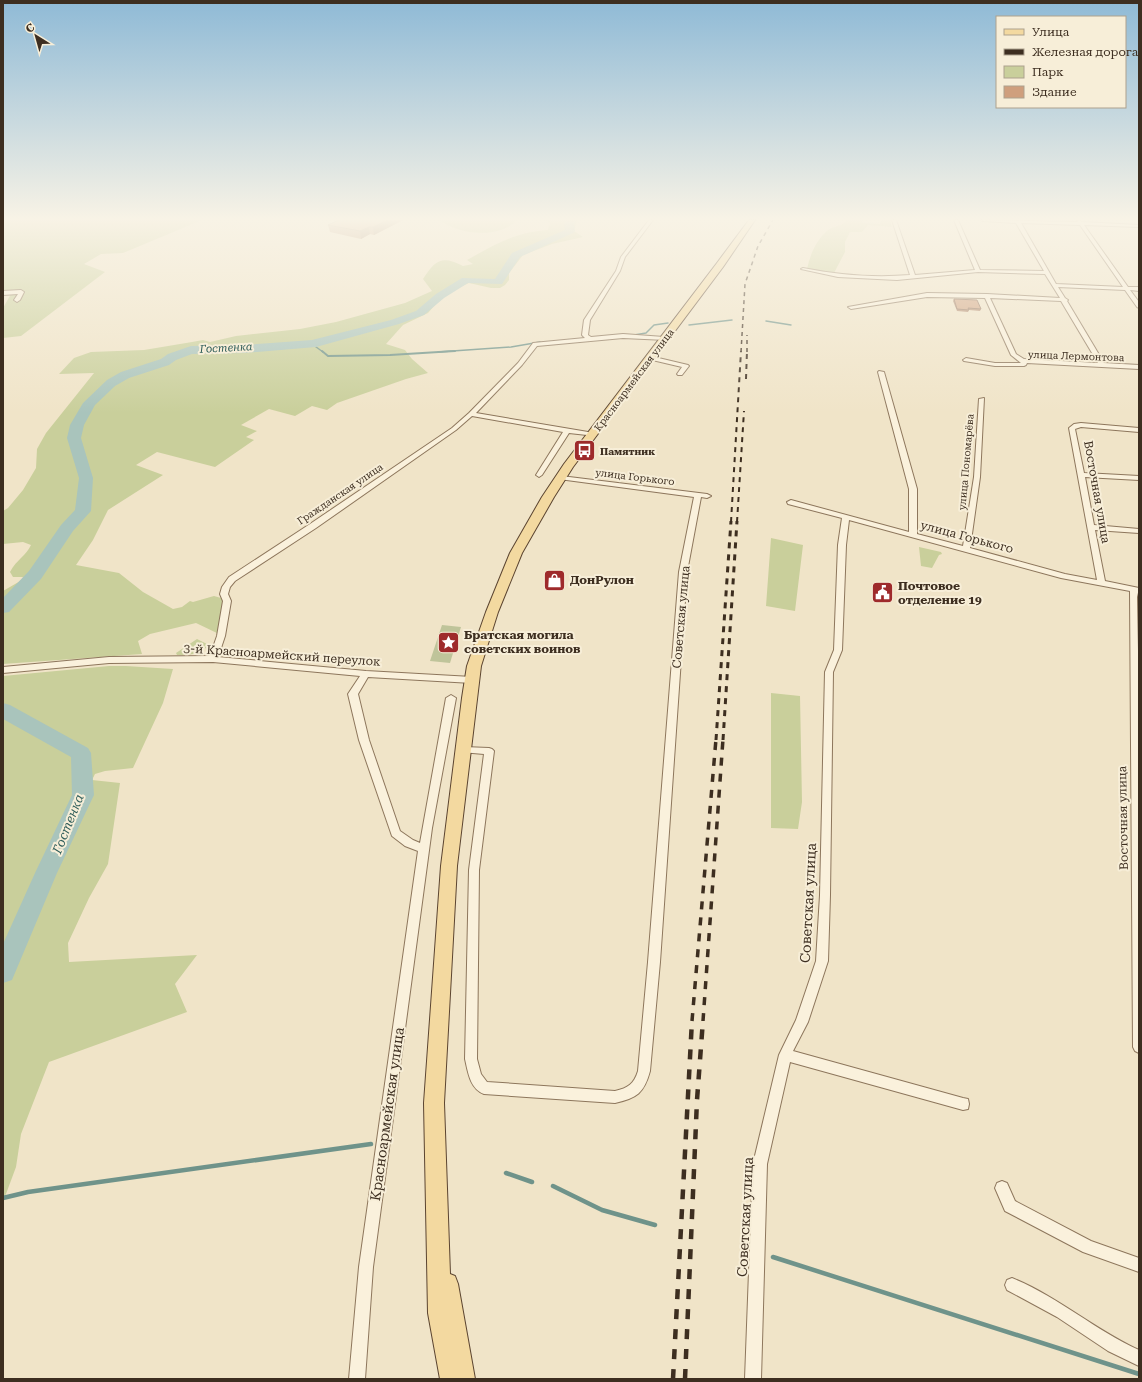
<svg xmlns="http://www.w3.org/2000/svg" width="1142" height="1382" font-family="'Roboto Serif',serif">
  <rect width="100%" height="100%" fill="#f0e4c8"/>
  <path fill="#c9cf9b" d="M3 220H202L123 253 101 254 84 264 105 272 21 336 3 338V308L11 294H3Z
    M437 220H515L516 221C503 234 477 235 461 230 452 228 445 223 437 220Z
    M545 220H577L574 231 583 237 552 244 523 255 509 273V280L505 285 500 288H491L469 283 453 290 441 298 428 313 403 325 386 344 405 350 412 359 428 373 406 379 337 403 327 410 312 406 295 416 269 409 241 425 257 431 246 437 254 440 215 467 157 452 136 465 163 475 108 510 93 540 76 565 119 573 143 592 173 609 182 607 190 601 193 602 214 596 221 598 223 602 219 634 196 623 150 634 138 641 142 654 3 664V591L22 580 23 577H13L10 572C17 559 26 556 31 545L23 542 3 544V511L8 508 23 490 36 468 37 449 46 433 94 373 59 374 74 358 91 352 144 350 192 342 203 340 210 342 236 336 300 329 336 322 405 303 432 291 423 279C435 260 442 255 463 266L473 264 467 260C494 245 515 232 548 230L550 223Z
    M847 220H862V223L880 224 881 220H890L892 227 868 225 862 232H850L845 242V252L834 273 807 269C810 255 816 240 828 230 834 226 843 226 847 220Z
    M771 538 803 545 795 611 766 606Z
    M919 547 941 552 942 554 939 555 932 568 921 566Z
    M197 639 209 645C200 655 189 655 177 655L176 653Z
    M109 666H126L173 669 163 703 133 768 105 771 95 774 92 780 120 783 108 864 89 898 68 943 69 962 197 955 175 984 187 1012 49 1062 21 1134 16 1167 3 1202V676Z
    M771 693 800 696 802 802 798 829 771 828Z"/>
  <path fill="#bfc49a" d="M442 625 461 627 450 663 430 661Z"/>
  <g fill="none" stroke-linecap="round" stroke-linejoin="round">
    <path stroke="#6f938a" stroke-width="1.5" d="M766 321 791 325
      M689 325 732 320
      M634 335 646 333 654 325 668 323
      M312 344 323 352
      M438 352 511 347 540 342"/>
    <path stroke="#6f938a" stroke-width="2" d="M322 351 328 356 390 355 455 351"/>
    <path stroke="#6f938a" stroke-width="4.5" d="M506 1173 532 1182
      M553 1186 602 1210 655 1225
      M3 1198 28 1192 371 1144
      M773 1257 1139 1374"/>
    <path fill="#a9c4bc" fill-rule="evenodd" d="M567 220H577L574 224 575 231 573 233 520 257 502 284 468 283 444 298 424 315 399 324 316 347 245 353 192 354 176 360 169 365 129 378 115 386 95 405 84 425 81 438 93 478 91 511 73 531 41 579 9 612 3 613V598L29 571 61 525 75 510 79 478 67 438 70 425 83 403 107 380 121 372 161 359 168 354 191 346 245 345 312 340 391 320 416 311 436 294 462 278 495 279 512 253 565 230 564 224Z
      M3 703 10 705 88 748 91 753 94 795 57 873 12 980 3 983V944L35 873 72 795 71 757 3 719Z"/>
    <defs>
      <path id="street" d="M649 220H653L625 257 620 271 590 320 588 335 591 337 623 334 664 337 667 339 666 340 623 338 537 346 522 365 476 413 594 433 596 434V436L569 433 542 475 539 477 536 475 563 432 472 416 456 430 316 528 235 581 230 587 228 594 231 601 225 636 218 657 366 671 472 677 476 680 472 683 368 677 358 694 369 740 400 831 413 840 420 843 446 698 451 695 456 698 432 828 373 1267 365 1379H349L359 1267 418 851 405 846 392 836 359 740 348 694 360 676 213 662 109 663 3 673V667L109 657 210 656 217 636 223 601 220 594 222 587 229 577 310 524 452 428 469 413 518 363 533 343 585 338 582 335 584 320 616 271 621 257Z
        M892 220H896L915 275 975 270 954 220H958L980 270 1044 271 1016 223 983 221 981 220 1078 222 1077 221 1079 220 1082 222 1139 225V227L1084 225 1128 287H1139V291L1130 290 1139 302V308L1137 307 1125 290 1058 287 1065 298 1068 300 1067 301 1104 363 1139 365V369L1027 363 1026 365 1024 366H995L964 361 963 360 966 358 995 363H1021L1011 355 985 298 927 297 851 309 848 307 927 293 987 294 1060 298 1045 274 978 272 897 280 838 277 801 269 803 268C838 275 874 278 910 275ZM1021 223 1080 225 1123 287 1056 284ZM990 298 1061 301 1098 363 1024 359 1016 354Z
        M3 291 21 290 24 292 20 300 17 302 14 300 18 294 3 295Z
        M650 356 688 365 689 366 682 375H678L677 374 682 367 648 359V357Z
        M879 371 884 372 917 489V534L963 546 974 477 979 399 984 398 980 477 970 548 1065 574 1097 580 1069 428 1074 424 1081 423 1139 428V432L1081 427 1075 429 1084 473 1139 476V480L1085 477 1094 525 1139 529V533L1095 530 1105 581 1139 588 1137 597 1139 705V1053L1135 1051 1133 1047 1130 591 1061 578 849 520 846 545 842 650 833 672 830 895 828 961 808 1022 793 1051 963 1098 968 1099 969 1104 968 1109 963 1110 790 1062 767 1164 761 1379H745L753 1164 779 1055 796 1020 816 961 820 895 825 672 834 650 838 545 842 518 788 504 787 502 791 500 909 532V489L878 372Z
        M561 476 707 494 711 496 707 498 701 497 687 572 660 962 650 1071C644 1093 637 1098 615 1103L484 1094C470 1089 468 1072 465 1059L469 870 484 754 461 752 459 750 461 748 464 747 489 748 492 749 494 751 479 870 477 1059 481 1074 487 1082 615 1091C628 1088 634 1084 638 1071L648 962 679 572 694 497 559 479V477Z
        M1002 1181 1007 1183 1015 1201 1091 1241 1139 1258V1272L1083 1252 1005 1211 995 1188 997 1183Z
        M1012 1278C1057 1296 1095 1330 1139 1350V1366L1108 1351 1057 1317 1007 1290 1005 1285 1007 1280Z"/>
      <path id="primary" d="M749 220H755L723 267 573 467 554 497 522 553 498 612 481 666 457 866 444 1103 450 1274 455 1276 458 1284 475 1379H440L428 1313 424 1103 441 866 462 698 467 666 486 612 510 553 542 497 564 464 717 263Z"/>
    </defs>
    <use href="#street" stroke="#8d765c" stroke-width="2"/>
    <use href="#primary" stroke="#5b4430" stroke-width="2"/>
    <use href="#street" fill="#faf1dc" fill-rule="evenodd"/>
    <use href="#primary" fill="#f3d9a0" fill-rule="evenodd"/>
    <path stroke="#3d2e20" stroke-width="1.5" stroke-dasharray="4 4" stroke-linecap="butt" d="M741 352 745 284 758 246 773 220
      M747 352V335"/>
    <path stroke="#3d2e20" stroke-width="2" stroke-dasharray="5 5" stroke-linecap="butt" d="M746 379 747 351
      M731 522 741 351
      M737 522 744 411"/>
    <path stroke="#3d2e20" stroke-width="3" stroke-dasharray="6 6" stroke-linecap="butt" d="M716 740 731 521
      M723 740 737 521"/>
    <path stroke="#3d2e20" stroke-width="3.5" stroke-dasharray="8 8" stroke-linecap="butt" d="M692 1021 716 739
      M703 1021 723 739"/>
    <path stroke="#3d2e20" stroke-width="4.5" stroke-dasharray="10 10" stroke-linecap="butt" d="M673 1379 692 1020
      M685 1379 697 1100 703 1020"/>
  </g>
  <path fill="#b2896c" d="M339 220H403L374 235 370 234 361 239 330 232 328 225Z
    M954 299 981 309 980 311 969 310 968 312 957 311 953 301Z"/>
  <path fill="#916f58" d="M388 220H403L374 235 373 227Z
    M369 227 370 234 361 239 360 231Z"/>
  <path fill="#cf9f7d" stroke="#916f58" d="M339 220H388L373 227H369L360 231 328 225Z
    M954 299 977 300 981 309 968 308 969 310 957 309Z"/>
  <linearGradient id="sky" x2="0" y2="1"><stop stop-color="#8fbad6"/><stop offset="0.53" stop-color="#f8f3e6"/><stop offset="1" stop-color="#f8f3e6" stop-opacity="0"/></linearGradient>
  <rect width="1142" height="413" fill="url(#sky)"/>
  <defs>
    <symbol id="bus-square" viewBox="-11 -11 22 22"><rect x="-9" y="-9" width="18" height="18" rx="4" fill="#9e2a2b" stroke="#f7eed8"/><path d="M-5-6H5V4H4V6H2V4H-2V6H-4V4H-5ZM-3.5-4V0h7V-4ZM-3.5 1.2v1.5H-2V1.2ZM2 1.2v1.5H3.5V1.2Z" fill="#fff"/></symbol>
    <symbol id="shop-square" viewBox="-11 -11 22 22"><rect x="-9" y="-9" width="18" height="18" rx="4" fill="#9e2a2b" stroke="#f7eed8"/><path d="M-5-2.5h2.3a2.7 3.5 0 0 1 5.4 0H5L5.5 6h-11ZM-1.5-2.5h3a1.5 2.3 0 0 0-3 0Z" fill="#fff"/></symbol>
    <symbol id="civic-square" viewBox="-11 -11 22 22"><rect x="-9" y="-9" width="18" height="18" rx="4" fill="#9e2a2b" stroke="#f7eed8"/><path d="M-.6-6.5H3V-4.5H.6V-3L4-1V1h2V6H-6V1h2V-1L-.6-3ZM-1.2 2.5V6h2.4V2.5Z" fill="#fff"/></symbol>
    <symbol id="sight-square" viewBox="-11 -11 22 22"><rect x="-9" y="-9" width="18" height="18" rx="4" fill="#9e2a2b" stroke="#f7eed8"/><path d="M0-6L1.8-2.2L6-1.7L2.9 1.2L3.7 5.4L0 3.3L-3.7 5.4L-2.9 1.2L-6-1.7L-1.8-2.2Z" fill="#fff"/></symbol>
  </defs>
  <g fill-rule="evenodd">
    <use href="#bus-square" x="572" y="438" width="25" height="25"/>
    <use href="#shop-square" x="542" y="568" width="25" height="25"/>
    <use href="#civic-square" x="870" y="580" width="25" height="25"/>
    <use href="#sight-square" x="436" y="630" width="25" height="25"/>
  </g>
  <g text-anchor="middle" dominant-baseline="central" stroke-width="4" stroke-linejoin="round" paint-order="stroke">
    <g font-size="10" fill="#3d2e20" stroke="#f7eed8">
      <text transform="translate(1076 356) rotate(2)">улица Лермонтова</text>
      <text transform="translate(634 380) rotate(-53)">Красноармейская улица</text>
      <text transform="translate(966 462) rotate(-85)">улица Пономарёва</text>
      <text transform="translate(635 477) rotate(7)">улица Горького</text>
      <text transform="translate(340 494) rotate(-34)">Гражданская улица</text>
    </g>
    <g font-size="10" font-weight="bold" fill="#3d2e20" stroke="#f7eed8" text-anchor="start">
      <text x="600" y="451">Памятник</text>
    </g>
    <g font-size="11" font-style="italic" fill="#2f5d5a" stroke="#f7eed8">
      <text transform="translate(226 348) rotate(-3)">Гостенка</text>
    </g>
    <g font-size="12" fill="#3d2e20" stroke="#f7eed8">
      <text transform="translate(1097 492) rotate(80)">Восточная улица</text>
      <text transform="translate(967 537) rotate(15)">улица Горького</text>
      <text transform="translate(681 617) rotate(-85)">Советская улица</text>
      <text transform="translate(282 655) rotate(4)">3-й Красноармейский переулок</text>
      <text transform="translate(1123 818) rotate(-91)">Восточная улица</text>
    </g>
    <g font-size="12" font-weight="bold" fill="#3d2e20" stroke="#f7eed8" text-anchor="start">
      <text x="570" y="580">ДонРулон</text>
      <text x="898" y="586">Почтовое<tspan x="898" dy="14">отделение 19</tspan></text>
      <text x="464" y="635">Братская могила<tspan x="464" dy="14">советских воинов</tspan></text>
    </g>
    <g font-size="13" font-style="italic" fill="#2f5d5a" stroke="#f7eed8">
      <text transform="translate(68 824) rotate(-68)">Гостенка</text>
    </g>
    <g font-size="14" fill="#3d2e20" stroke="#f7eed8">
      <text transform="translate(808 903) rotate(-87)">Советская улица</text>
      <text transform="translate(387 1114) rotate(-82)">Красноармейская улица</text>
      <text transform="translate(745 1217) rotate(-87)">Советская улица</text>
    </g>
  </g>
  <rect width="1142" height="1382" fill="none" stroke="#3d2e20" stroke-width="8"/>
  <rect x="996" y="16" width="130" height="92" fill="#f7eed8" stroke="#ada18e"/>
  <rect x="1004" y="29" width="20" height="6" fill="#f3d9a0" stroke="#ada18e"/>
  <text x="1032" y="36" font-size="12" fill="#3d2e20">Улица</text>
  <rect x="1004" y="49" width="20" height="6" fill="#3d2e20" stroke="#ada18e"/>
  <text x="1032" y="56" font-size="12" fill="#3d2e20">Железная дорога</text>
  <rect x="1004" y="66" width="20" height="12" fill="#c9cf9b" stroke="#ada18e"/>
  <text x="1032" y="76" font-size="12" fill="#3d2e20">Парк</text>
  <rect x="1004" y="86" width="20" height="12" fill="#cf9f7d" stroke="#ada18e"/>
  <text x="1032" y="96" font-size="12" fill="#3d2e20">Здание</text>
  <g transform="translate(36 36) rotate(323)" stroke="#f7eed8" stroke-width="3" paint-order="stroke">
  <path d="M0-3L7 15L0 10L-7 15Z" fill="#3d2e20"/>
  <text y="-6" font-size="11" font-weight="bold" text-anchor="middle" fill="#3d2e20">С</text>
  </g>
</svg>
